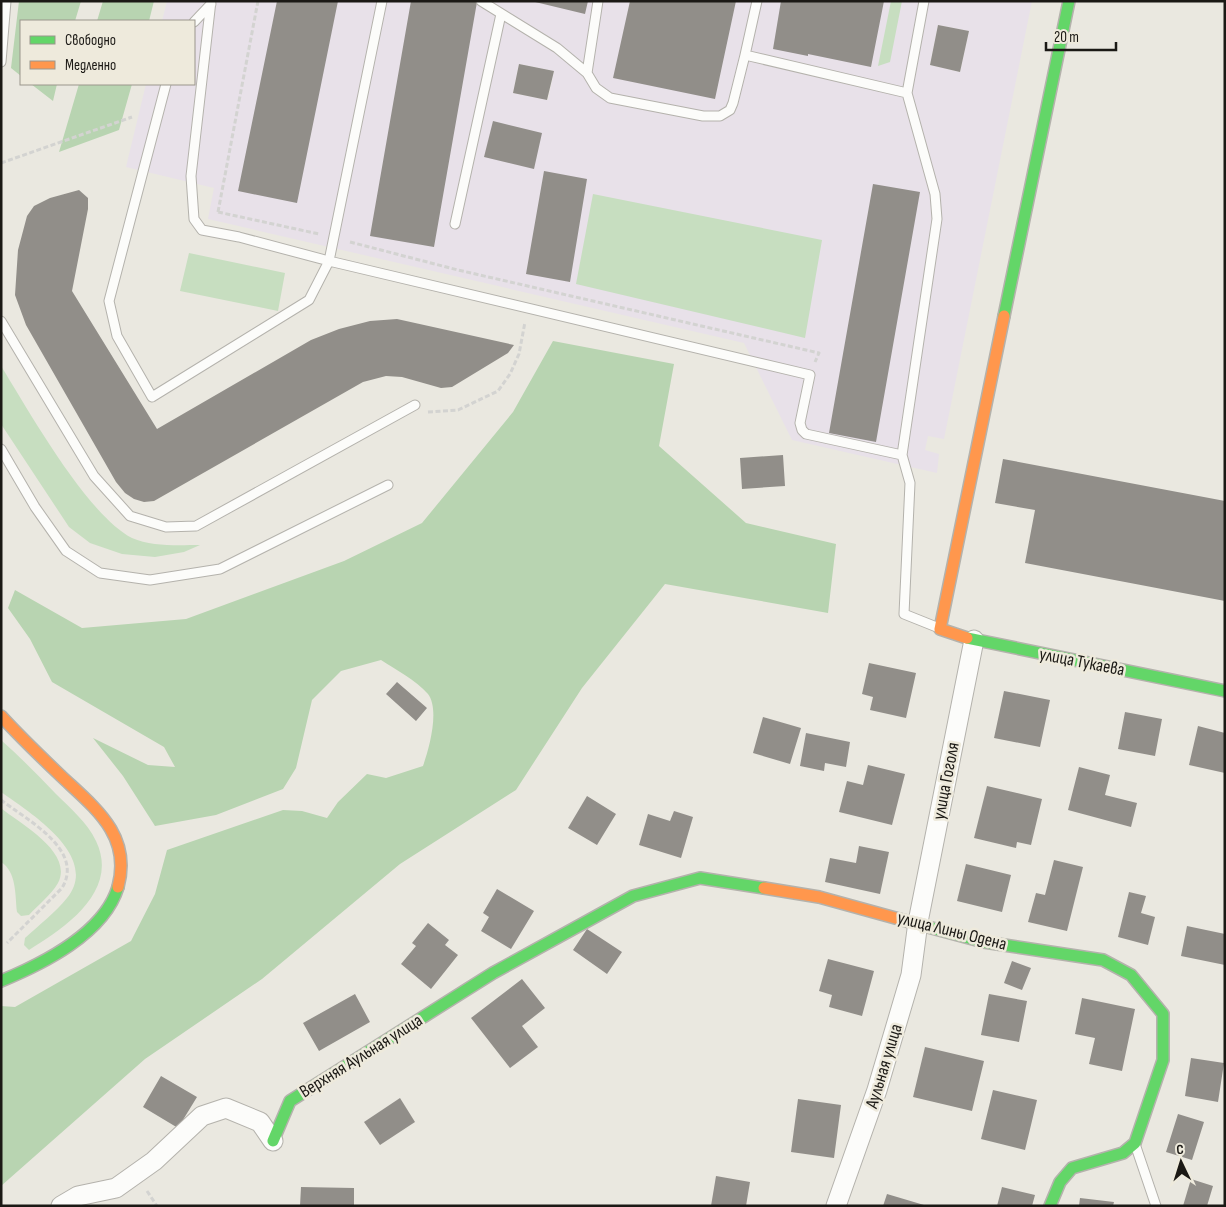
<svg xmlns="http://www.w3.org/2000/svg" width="1226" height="1207" font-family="'Sofia Sans Condensed',sans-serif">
  <rect width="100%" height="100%" fill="#eae8e0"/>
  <path fill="#e8e1e9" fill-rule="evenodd" d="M167 1H1032L944 439 928 436 925 450 939 454 937 473 792 440 744 343 208 219 214 188 126 167 146 84H194V21H162ZM938 25 969 31 960 72 930 65ZM519 64 554 71 548 100 513 93Z"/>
  <path fill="#c7dec0" d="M891 1H902L890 62 878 66Z
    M593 194 822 240 805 338 576 284Z
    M189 253 285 273 278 311 180 291Z
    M1 366C29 411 87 515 132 538 152 547 179 545 200 545L184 552 155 557 122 554 90 543 69 527 1 424Z
    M1 740C20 757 38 775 56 794 70 808 87 822 96 841 120 891 65 928 29 950L24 945 25 938C39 925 55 913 67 898 101 856 29 812 1 792Z
    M1 808C20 824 74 852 58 883 51 895 38 905 29 915L21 916 17 912C15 896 17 872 1 862Z"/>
  <path fill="#b8d4b1" d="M19 1H81L75 21H21V76L11 68Z
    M103 1H154L149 21H97Z
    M31 84H57L53 101Z
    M79 84H132L119 130 59 152Z
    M553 341 674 364 659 446 746 523 836 544 828 613 665 584 582 688 516 790 400 864 262 979 145 1059 1 1186V1006L15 1007 131 941 155 894 167 850 283 810 302 811 327 818 338 802 367 774 386 778 423 766C429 749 440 710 428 694 416 680 396 670 381 660L341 671 312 700 296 768 283 789 216 815 155 826 123 776 93 738 148 765 175 767 164 747 52 682 30 639 8 608 15 590 82 628 186 619 344 561 422 523 513 412Z"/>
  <path fill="#918e89" d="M277 1H338L297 203 238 191Z
    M411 1 477 2 434 247 370 236Z
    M531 1H588L585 14Z
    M630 1H736L715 99 613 78Z
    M781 1H884L871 67 808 54V56L773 49Z
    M938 25 969 31 960 72 930 65Z
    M519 64 554 71 547 100 513 93Z
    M493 121 542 133 534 169 484 157Z
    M544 171 587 179 570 282 526 274Z
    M873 184 920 192 876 442 829 433Z
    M79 190 88 198V209L72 291 157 429 311 340 339 329 370 321 397 319 514 345 508 353 452 387 441 388 402 377 386 376 363 382 154 501 144 502 134 499 125 493 116 482 26 325 15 295 18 250 27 216 34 206 50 198Z
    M783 455 785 486 742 489 740 458Z
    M1003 459 1225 501V601L1025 563 1035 510 995 503Z
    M869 663 916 673 906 718 870 710 873 697 862 694Z
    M397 682 427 708 416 721 386 694Z
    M1004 691 1050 700 1040 747 994 738Z
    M1125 712 1162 719 1155 756 1118 749Z
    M763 717 801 728 790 764 753 753Z
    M1198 726 1225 733V773L1189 765Z
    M806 733 850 742 846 767 825 763 824 771 800 766Z
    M868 765 905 774 892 825 839 812 847 781 863 785Z
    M1079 767 1110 775 1105 795 1137 803 1131 827 1068 810Z
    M987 786 1042 799 1031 845 1017 842 1016 848 974 838Z
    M587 796 616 814 597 845 568 828Z
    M674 811 693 817 681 858 639 845 648 814 670 821Z
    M859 846 889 852 880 894 825 882 830 858 856 863Z
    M1054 860 1083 867 1067 931 1028 922 1036 893 1045 895Z
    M966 864 1011 875 1002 912 957 901Z
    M497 889 534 911 511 949 481 931 489 917 483 913Z
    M1129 892 1146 896 1141 913 1155 917 1148 945 1118 937Z
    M428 923 449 940 445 945 458 955 431 989 401 964 416 946 412 943Z
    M1187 926 1225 934V965L1181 956Z
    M587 929 622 952 607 974 573 950Z
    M828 959 874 971 862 1016 829 1007 832 995 819 991Z
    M1012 961 1031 968 1022 990 1004 983Z
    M522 979 545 1008 522 1026 538 1047 510 1068 471 1018Z
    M355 994 370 1022 319 1051 303 1023Z
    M989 994 1027 1001 1019 1042 981 1035Z
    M1082 998 1135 1009 1122 1071 1089 1064 1095 1038 1075 1034Z
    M925 1047 984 1061 972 1111 913 1097Z
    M1191 1058 1224 1063 1218 1102 1185 1096Z
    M161 1076 197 1097 178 1128 143 1107Z
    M993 1090 1037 1100 1025 1150 981 1139Z
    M400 1098 415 1122 380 1145 364 1122Z
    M798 1099 841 1105 834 1158 791 1152Z
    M1178 1114 1204 1122 1192 1160 1166 1152Z
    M716 1176 750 1182 746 1206H711Z
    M1191 1179 1213 1186 1207 1206H1183Z
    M301 1187 354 1188V1206H300Z
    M1002 1187 1035 1195 1032 1206H997Z
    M887 1194 924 1205V1206H883Z
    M1080 1198 1114 1202 1113 1206H1079Z"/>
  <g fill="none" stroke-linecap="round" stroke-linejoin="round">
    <defs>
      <path id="lane" d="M211 1 191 176 194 219 202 230 239 237 329 261 810 375 800 423 802 430 806 434 902 455
        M481 1 557 48 587 73 596 88 610 98 703 116H720L730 110 733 103 745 55 907 93
        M924 1 907 93 935 194 937 219 902 455 910 483 904 614 939 628
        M194 22 211 4
        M745 55 757 1
        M1 62 6 1
        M587 73 598 1
        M166 84 109 301 117 336 152 397 309 300 329 261 382 1
        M455 224 501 14
        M1 321 94 476 130 516 166 527 196 526 415 405
        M1 449 35 507 66 551 100 573 150 580 220 569 388 485
        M1136 1147 1156 1206"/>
      <path id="street" d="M61 1206 78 1196 116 1188 154 1161 202 1116 226 1108 260 1122 273 1141
        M836 1206 877 1090 911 975 918 922 974 640"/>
      <path id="fast" d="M1004 316 1069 1
        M967 638 1225 691
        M928 927 984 942 1103 960 1131 975 1163 1014V1060L1135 1143 1123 1153 1072 1168 1060 1182 1050 1206
        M1 981C42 964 104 934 118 887
        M273 1141 290 1101 493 973 633 896 700 878 764 888"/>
      <path id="slow" d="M967 638 940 629 1004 316
        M1 716C20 737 40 756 61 776 95 808 132 835 118 887
        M764 888 819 897 928 927"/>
    </defs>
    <use href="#lane" stroke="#b4b2ac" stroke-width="11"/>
    <use href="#street" stroke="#b4b2ac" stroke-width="21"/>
    <use href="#fast" stroke="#b4b2ac" stroke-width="14"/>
    <use href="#slow" stroke="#b4b2ac" stroke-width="14"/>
    <path stroke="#d3d3d1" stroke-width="3" stroke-dasharray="5 2.5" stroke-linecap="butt" d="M1 163 132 117
      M218 212 319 234
      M218 212 258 1
      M350 242 458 270 819 353 815 362
      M428 412 458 410 498 391 510 374 519 354 525 322
      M1 800C27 820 85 850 62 888L7 943
      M147 1191 157 1206"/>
    <use href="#lane" stroke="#fcfcfa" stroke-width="9"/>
    <use href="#street" stroke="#fcfcfa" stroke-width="19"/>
    <use href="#fast" stroke="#63d668" stroke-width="11"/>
    <use href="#slow" stroke="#ff974d" stroke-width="11"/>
  </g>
  <g text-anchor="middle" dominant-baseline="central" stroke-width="5" stroke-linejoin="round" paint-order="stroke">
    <g font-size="18" fill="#1b1915" stroke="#eeeadc">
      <text transform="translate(1082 662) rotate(11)">улица Тукаева</text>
      <text transform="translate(946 781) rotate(-79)">улица Гоголя</text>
      <text transform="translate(952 931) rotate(14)">улица Лины Одена</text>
      <text transform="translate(361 1056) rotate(-32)">Верхняя Аульная улица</text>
      <text transform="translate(884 1066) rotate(-73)">Аульная улица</text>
    </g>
  </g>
  <rect width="1226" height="1207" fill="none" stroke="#1b1915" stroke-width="5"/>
  <rect x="20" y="20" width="175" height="65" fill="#eeeadc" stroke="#9a968c"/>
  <rect x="30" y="36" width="25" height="8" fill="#63d668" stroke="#9a968c"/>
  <text x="65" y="45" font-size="15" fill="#1b1915">Свободно</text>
  <rect x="30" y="61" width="25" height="8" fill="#ff974d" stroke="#9a968c"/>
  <text x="65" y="70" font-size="15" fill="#1b1915">Медленно</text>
  <g transform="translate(1181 1162) rotate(356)" stroke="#eeeadc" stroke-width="4" paint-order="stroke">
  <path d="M0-4L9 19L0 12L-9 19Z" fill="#1b1915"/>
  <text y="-8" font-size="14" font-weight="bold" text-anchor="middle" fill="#1b1915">С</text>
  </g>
  <path d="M1046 42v8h70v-8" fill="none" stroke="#1b1915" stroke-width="2.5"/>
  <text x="1054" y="42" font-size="15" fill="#1b1915" stroke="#eeeadc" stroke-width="4" paint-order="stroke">20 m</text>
</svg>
